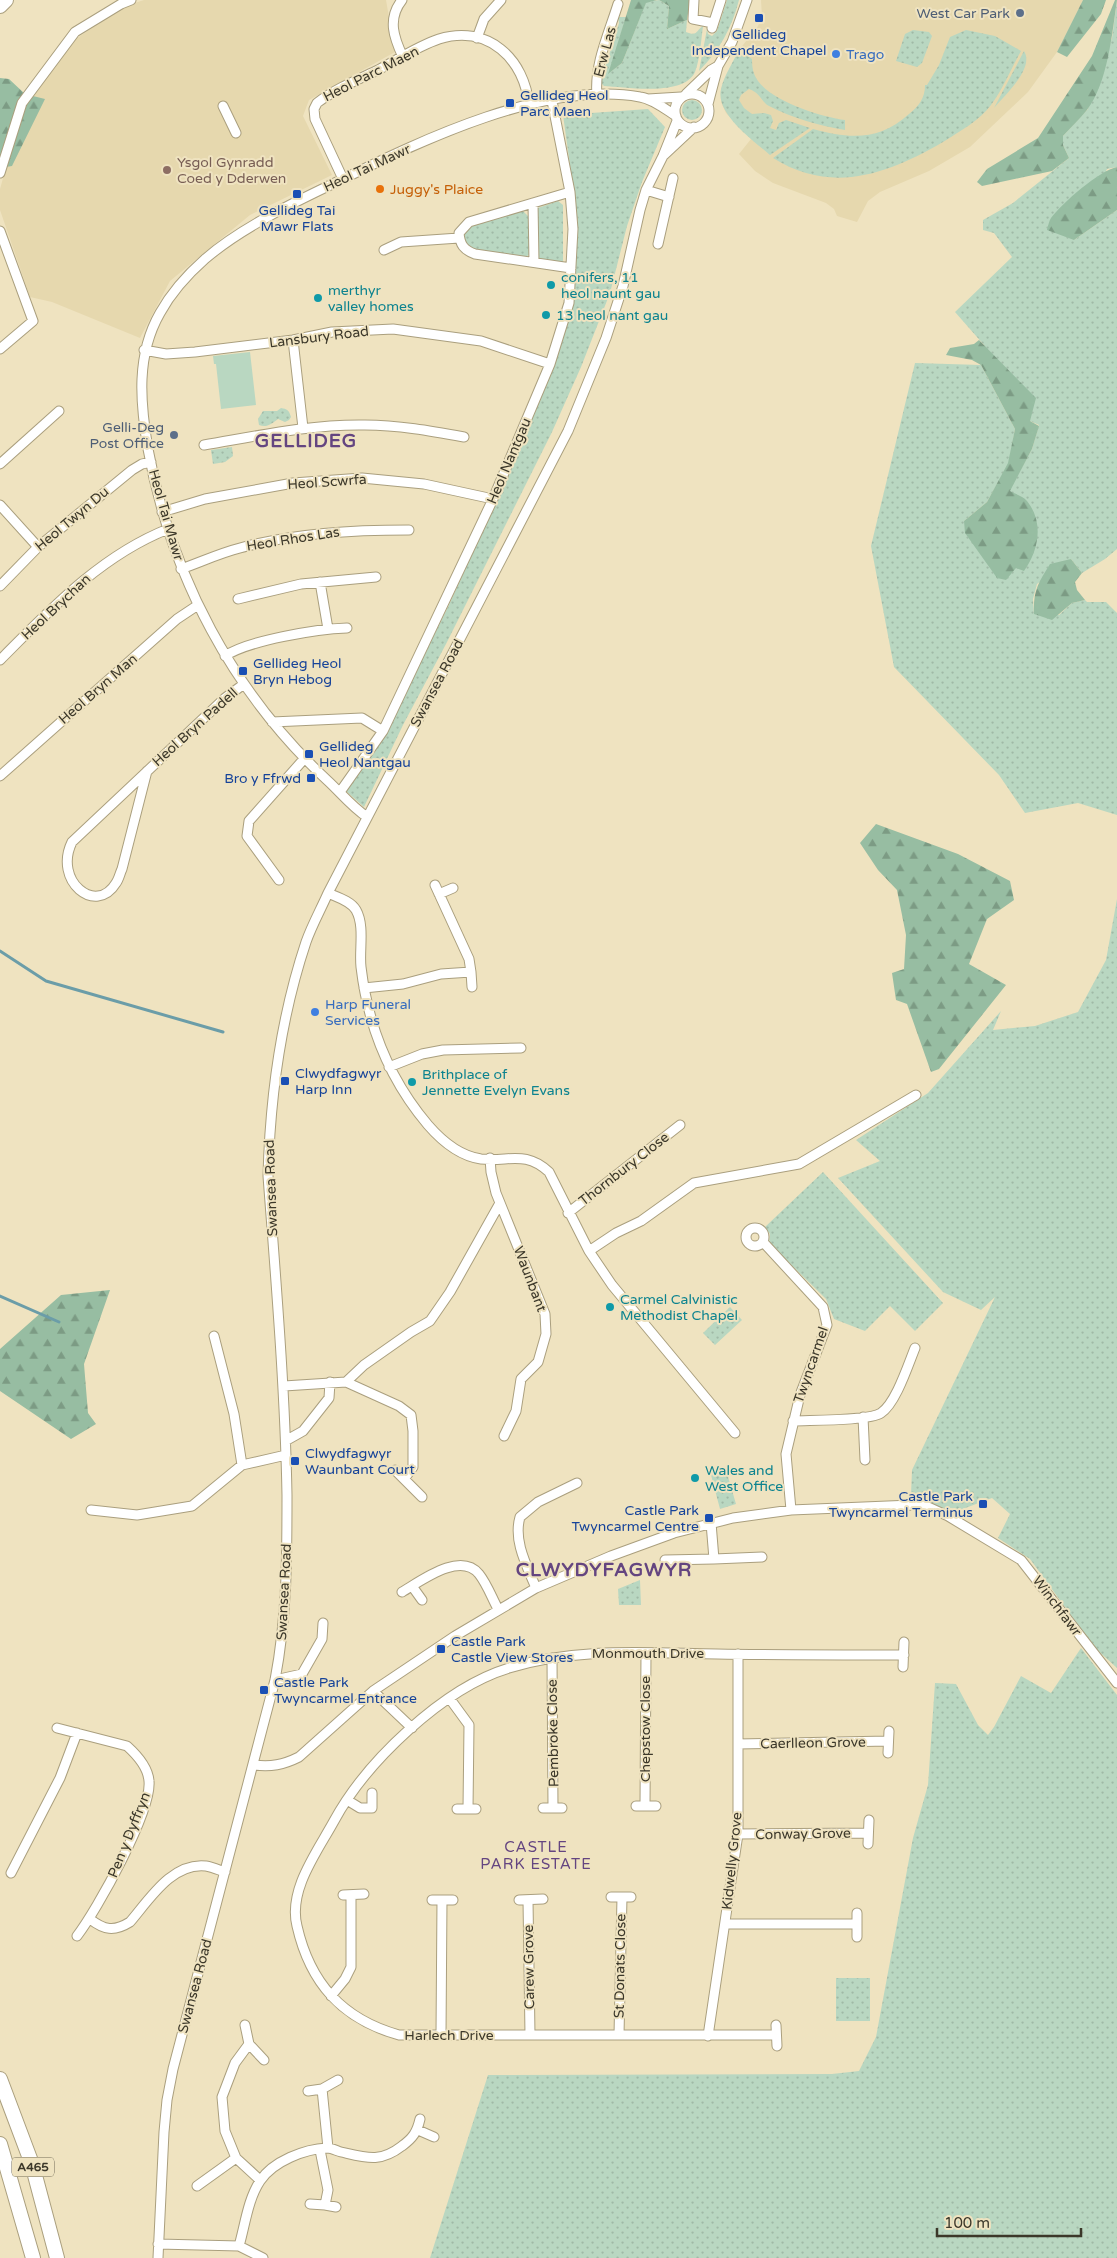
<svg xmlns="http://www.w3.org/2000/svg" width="1117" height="2258" font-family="'Varela Round',sans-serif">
  <defs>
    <pattern id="grass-dots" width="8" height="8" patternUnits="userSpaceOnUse" patternTransform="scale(1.25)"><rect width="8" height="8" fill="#b9d7c1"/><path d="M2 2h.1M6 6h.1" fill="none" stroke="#a0b9a6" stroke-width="1.8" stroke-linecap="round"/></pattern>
    <pattern id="forest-firs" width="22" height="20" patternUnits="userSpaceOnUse" patternTransform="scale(1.25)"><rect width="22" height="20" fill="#97bda2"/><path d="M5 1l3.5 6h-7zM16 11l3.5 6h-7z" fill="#7c9b84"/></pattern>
  </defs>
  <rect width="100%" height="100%" fill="#efe3c0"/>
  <path fill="#e6d8ae" d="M144 0H386L395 52 309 100 303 116 332 175 250 215 170 281 140 338 52 302 30 297 0 210V189L21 114 38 86 73 41 122 7Z
    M761 0H1083L1057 52 1028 92 970 147 929 171 880 192 868 201 857 222 837 216 834 209 826 203 773 183 755 171 739 154 751 139 726 113 721 102V89L739 50 758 26 762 17Z"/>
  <path fill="url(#grass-dots)" d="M659 0 669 6 667 29 687 20 686 32C698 37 696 30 703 26 701 41 700 59 695 72 684 97 625 87 604 86L600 82 602 67 606 65 619 23 618 17H626L609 73 622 63 646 2Z
    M727 0H739C732 28 719 51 699 71L707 29 708 34 712 36 717 31Z
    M1117 0V167L1107 169 1074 240 1117 210V549L1105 559 1082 573 1071 559 1037 584 1033 599 1034 614 1059 615 1072 603 1085 600 1087 602H1106L1117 613V815L1078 803 1025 813 999 775 894 667 871 546 915 363 981 365 1015 429 1009 463 987 502 964 521 1009 491 1032 449 1039 425 1030 421 984 345 955 312 1012 257 994 233 983 230V220L1013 203 1069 158 1063 145V136L1088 109 1112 38Z
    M913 30 929 32 932 36 922 63 917 67 896 61 905 34Z
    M966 30 995 36 1021 51C1011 69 1003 89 991 105 980 120 959 132 943 142 888 174 832 195 773 158L813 129C850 139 879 141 909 114 919 106 925 98 925 85H927L939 65 950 37Z
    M739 50 752 59C752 67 753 74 758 81 772 101 821 117 845 120V130C820 126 792 118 769 106 761 102 761 93 749 89L741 95 739 100 744 108 752 114 764 113 771 115 773 121 770 128 776 130 779 123 786 120 810 128 770 155C754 141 715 114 721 89 724 76 733 62 739 50Z
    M1024 51C1035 68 1004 96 994 108Z
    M682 110a10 10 0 1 1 20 0a10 10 0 1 1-20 0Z
    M648 109 665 127 642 182 627 226 610 293 581 367 552 432 446 644 403 725 364 807 346 791 383 737 448 607 527 433 573 303 578 223 563 115Z
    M558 201 563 205V262L559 264 538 261 535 209Z
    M523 211 530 218 529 255 522 258 467 249 460 234 472 224Z
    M281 408C287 409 289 410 291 417L289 420 285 422 278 419C271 424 267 428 259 425L258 419 263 411H277Z
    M232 447 233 456 225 462 213 464 211 450Z
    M1117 899V1668L1094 1647 1030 1559 998 1538 1010 1514 992 1498 952 1513 911 1495 912 1470 995 1297 981 1310 943 1292 838 1178 880 1161 856 1140 928 1093 1001 1011 993 1030 1035 1026 1078 1012 1106 960Z
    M823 1172 943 1303 915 1331 890 1306 865 1331 834 1319 826 1299 769 1243 770 1234 765 1227Z
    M730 1307 742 1320 715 1345 703 1333Z
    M726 1470 736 1504 720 1509 711 1475Z
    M640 1580 641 1605H619L618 1589Z
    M1081 1648 1117 1695V2258H430L488 2075 832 2074 859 2071 876 2037 913 1838 928 1785 935 1683 956 1684 978 1725 988 1735 994 1727 1021 1676 1051 1693Z
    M836 1978H870V2021H836Z"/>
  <path fill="url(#forest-firs)" d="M631 0H657L646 3 622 63 608 74Z
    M659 0H690L687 20 667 29 669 6Z
    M1083 0H1106L1101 14 1067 57 1057 52Z
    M1115 0H1117C1112 34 1108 82 1087 110 1080 119 1071 127 1063 136V145L1069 158 1052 171 982 186 977 182 987 169 1038 138 1092 56Z
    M0 78 9 79 25 94 45 99 12 166 0 168Z
    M1117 167V210L1074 240 1047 230C1048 226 1049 221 1051 218 1062 203 1100 170 1117 167Z
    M979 340 1036 398 1030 421 1039 426 1032 449 1010 491C1015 494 1023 496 1027 501 1044 522 1039 550 1024 571L1016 568 1006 580 997 578 965 533 964 521 987 502 1008 463 1015 429 981 365 972 360 946 355 950 348 974 344Z
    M1071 559 1082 573 1075 582 1077 590 1085 600 1072 603 1052 620 1034 614C1033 591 1038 583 1050 564Z
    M876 824 958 854 1010 881 1014 900 987 919 969 964 1006 985 939 1069 931 1072 907 1004 896 1000 892 973 904 969 906 935 897 890 878 870 860 843Z
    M110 1290 84 1364 88 1413 96 1424 71 1439 0 1391V1349L61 1295Z"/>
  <path fill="#b9d7c1" d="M250 352 256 405 221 409 216 364H214L213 356Z"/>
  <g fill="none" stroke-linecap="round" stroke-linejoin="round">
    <path stroke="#6b9da8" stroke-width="3" d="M0 951 46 981 223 1032
      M0 1296 59 1322"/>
    <defs>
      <path id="minor" d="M402 0C387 19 394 38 403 57
        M694 0 693 19 713 23
        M712 28 721 0
        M477 38 484 19 501 0
        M675 111a17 17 0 1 1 34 0a17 17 0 1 1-34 0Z
        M686 94 711 70 718 66
        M597 95C594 65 609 33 618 4
        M648 99 681 97
        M708 104 718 66 732 42 747 0
        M223 106 236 133
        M663 156 694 127
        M0 173 22 103 75 32 121 4 131 0
        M343 179 315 119 314 109 317 103C335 89 357 80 378 70 397 60 418 46 439 39 488 24 525 59 529 106
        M646 190 669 197
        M570 192 469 222 459 233C460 245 464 250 475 254L571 268
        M533 203 534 262
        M0 231 33 321 0 349
        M658 244 673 178
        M384 250 401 242 459 238
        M293 340 303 428
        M144 350 166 354 195 352 293 340 332 332 393 329 481 341 550 364
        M204 445C257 436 311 424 365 425 398 425 431 431 464 437
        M0 464 59 411
        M0 505 38 547
        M162 512 205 499 293 483 362 478 424 484 493 499
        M181 569C201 562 220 553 240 548 295 533 352 530 409 530
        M320 582 328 629
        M0 586 38 547 132 470 142 464 151 462
        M238 599 301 584 376 577
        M225 656C249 640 318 629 347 628
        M0 660C50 610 100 556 168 529
        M272 722 362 718 383 731
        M147 771 122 869C120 873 119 879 116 883 96 916 53 881 72 842L225 698 244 684
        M0 776 177 619 198 605
        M340 792 383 731 493 499 550 364 569 303 573 229 570 192 552 101
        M367 817C352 807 341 793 328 781 233 693 171 576 148 449 140 402 136 355 160 313 171 293 188 274 205 259 242 227 297 201 341 180 422 140 547 80 640 97 653 99 665 109 676 116
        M279 880 247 836 249 821 304 759
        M328 893C337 897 351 901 356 910 365 926 359 950 361 967 368 1026 389 1079 428 1125 441 1140 460 1156 481 1159 509 1162 525 1150 549 1172L589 1251 612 1285 735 1433
        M439 894 453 888
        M471 972 472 987
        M364 988 403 984 441 974 471 972 469 959 435 885
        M389 1067 422 1054 443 1050 521 1048
        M490 1158 491 1172 496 1193 545 1314 546 1334 538 1362 521 1379 516 1411 504 1436
        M568 1213 680 1125
        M746 1237a9 9 0 1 1 18 0a9 9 0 1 1-18 0Z
        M763 1242 823 1307 827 1325 800 1395 786 1454 791 1510
        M589 1251 616 1233 641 1221 694 1183 799 1164 916 1095
        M214 1336 234 1414 242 1465
        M346 1382 364 1365 411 1332 430 1321 450 1292 500 1203
        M284 1386 346 1382 399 1406 411 1415 413 1431V1467L404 1479
        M863 1417 865 1460
        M793 1421C810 1420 869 1421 881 1413 896 1403 908 1365 915 1348
        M287 1440 303 1431 329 1398 330 1382
        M395 1470 422 1497
        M91 1510 137 1515 192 1506 242 1465 286 1455
        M714 1559 762 1557
        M665 1560 714 1559 711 1523
        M412 1586 422 1600
        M536 1588C527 1566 513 1541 520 1517L538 1502 577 1483
        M402 1592C421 1581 460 1551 479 1574 487 1584 492 1598 498 1609
        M552 1658 553 1808
        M903 1667 904 1642
        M275 1680 302 1674 322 1639 323 1623
        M373 1691 412 1728
        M450 1699 469 1725 468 1809
        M57 1728 127 1746C137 1755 148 1767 149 1781 152 1811 97 1910 77 1936
        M738 1744 888 1741
        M888 1753 889 1731
        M254 1765C271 1767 283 1765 299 1757L373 1691 455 1636 536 1588 611 1556 674 1533 733 1518 791 1510 912 1505 926 1506 948 1516 1021 1560 1117 1683
        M347 1800 360 1808H372V1793
        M636 1806H656
        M645 1806 646 1653
        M543 1808H562
        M457 1809H476
        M738 1834 868 1833
        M868 1844 869 1820
        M11 1873 60 1778 77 1733
        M343 1895 364 1894
        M611 1897H631
        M432 1900H453
        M519 1900 543 1899
        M528 1900 530 2035
        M857 1913V1937
        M90 1919C104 1930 114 1932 130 1922 149 1900 172 1862 206 1866 212 1867 219 1870 225 1872
        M725 1924H857
        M331 1996 345 1979 351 1967V1895
        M245 2025 249 2044 264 2060
        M776 2025 777 2046
        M441 2035 442 1900
        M619 2035 622 1897
        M776 2035H399C342 2019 310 1983 297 1926 288 1890 317 1852 334 1821 366 1762 443 1688 509 1668 576 1647 647 1653 717 1654 779 1655 841 1655 904 1655
        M708 2036 738 1834V1654
        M249 2044 235 2063 222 2097 225 2131 236 2158 260 2180
        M308 2091 322 2089
        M418 2130 434 2137
        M328 2148 322 2089 338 2080
        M320 2150 328 2190 325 2205 336 2207
        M197 2186 236 2158
        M310 2204 325 2205
        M158 2244 239 2246 263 2258
        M239 2246C245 2225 248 2199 260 2181 273 2161 305 2149 327 2148 332 2148 337 2151 341 2152 367 2158 380 2163 402 2146 413 2138 417 2132 420 2119
        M158 2258 164 2132 167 2100 173 2069 275 1680C287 1617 287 1559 287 1495 285 1388 276 1282 268 1176 270 1098 281 1017 306 942 312 925 321 909 328 893L568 431 606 338 623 286 640 210 646 190 663 156 677 121"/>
      <path id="highway" d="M0 6 6 0
        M0 2079 32 2164 57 2258
        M0 2144 33 2258"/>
    </defs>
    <use href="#minor" stroke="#aa9f7e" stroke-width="11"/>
    <use href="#highway" stroke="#aa9f7e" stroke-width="16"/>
    <use href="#minor" stroke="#fff" stroke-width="9"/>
    <use href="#highway" stroke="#fff" stroke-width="14"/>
  </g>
  <g fill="#5c6f8a" stroke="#efe3c0" stroke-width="2">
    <circle cx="1020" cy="13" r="5"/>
    <circle cx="174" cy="435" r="5"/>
  </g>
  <g fill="#1a4fb4" stroke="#efe3c0" stroke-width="2">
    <rect x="754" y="13" width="10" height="10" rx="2.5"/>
    <rect x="505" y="98" width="10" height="10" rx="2.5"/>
    <rect x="292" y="189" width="10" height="10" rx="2.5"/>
    <rect x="238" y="666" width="10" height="10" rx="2.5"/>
    <rect x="304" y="749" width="10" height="10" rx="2.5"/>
    <rect x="306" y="773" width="10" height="10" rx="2.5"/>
    <rect x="280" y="1076" width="10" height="10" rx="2.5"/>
    <rect x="290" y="1456" width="10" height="10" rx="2.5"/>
    <rect x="978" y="1499" width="10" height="10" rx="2.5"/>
    <rect x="704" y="1513" width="10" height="10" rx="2.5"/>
    <rect x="436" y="1644" width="10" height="10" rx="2.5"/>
    <rect x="259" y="1685" width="10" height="10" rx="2.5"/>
  </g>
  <g fill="#3f7fe0" stroke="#efe3c0" stroke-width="2">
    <circle cx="836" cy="54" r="5"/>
    <circle cx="315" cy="1012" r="5"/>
  </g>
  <circle fill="#8d6e63" stroke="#efe3c0" stroke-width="2" cx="167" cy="170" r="5"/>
  <circle fill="#e8710a" stroke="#efe3c0" stroke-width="2" cx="380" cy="189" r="5"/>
  <g fill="#0f9aa8" stroke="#efe3c0" stroke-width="2">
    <circle cx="551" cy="285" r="5"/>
    <circle cx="318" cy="298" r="5"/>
    <circle cx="546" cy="315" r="5"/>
    <circle cx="412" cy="1082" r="5"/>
    <circle cx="610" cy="1307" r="5"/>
    <circle cx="695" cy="1478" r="5"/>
  </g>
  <g text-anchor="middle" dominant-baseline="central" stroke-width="4" stroke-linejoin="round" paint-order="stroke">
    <rect fill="#efe3c0" stroke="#726b57" stroke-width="1" x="12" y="2157.5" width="42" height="19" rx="4"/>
    <g font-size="12" font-weight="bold" fill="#3c382a">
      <text x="33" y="2167">A465</text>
    </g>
    <g font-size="14" fill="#4e5e75" stroke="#efe3c0" text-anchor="end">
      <text x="1010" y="13">West Car Park</text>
      <text x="164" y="427">Gelli-Deg<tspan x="164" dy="16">Post Office</tspan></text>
    </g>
    <g font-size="14" fill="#164399" stroke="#efe3c0" text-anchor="start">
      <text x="759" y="34" text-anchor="middle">Gellideg<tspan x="759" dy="16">Independent Chapel</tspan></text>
      <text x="520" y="95">Gellideg Heol<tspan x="520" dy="16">Parc Maen</tspan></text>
      <text x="297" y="210" text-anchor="middle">Gellideg Tai<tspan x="297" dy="16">Mawr Flats</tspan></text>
      <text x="253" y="663">Gellideg Heol<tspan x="253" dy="16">Bryn Hebog</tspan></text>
      <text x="319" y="746">Gellideg<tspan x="319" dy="16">Heol Nantgau</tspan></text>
      <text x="301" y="778" text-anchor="end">Bro y Ffrwd</text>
      <text x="295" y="1073">Clwydfagwyr<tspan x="295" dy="16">Harp Inn</tspan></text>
      <text x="305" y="1453">Clwydfagwyr<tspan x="305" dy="16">Waunbant Court</tspan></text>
      <text x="973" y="1496" text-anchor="end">Castle Park<tspan x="973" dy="16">Twyncarmel Terminus</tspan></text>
      <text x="699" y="1510" text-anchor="end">Castle Park<tspan x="699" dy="16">Twyncarmel Centre</tspan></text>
      <text x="451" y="1641">Castle Park<tspan x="451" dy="16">Castle View Stores</tspan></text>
      <text x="274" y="1682">Castle Park<tspan x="274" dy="16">Twyncarmel Entrance</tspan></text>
    </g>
    <g font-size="14" fill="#3c382a" stroke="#efe3c0">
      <text transform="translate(605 52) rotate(-75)">Erw Las</text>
      <text transform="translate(371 74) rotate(-27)">Heol Parc Maen</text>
      <text transform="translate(367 168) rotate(-25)">Heol Tai Mawr</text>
      <text transform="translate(319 337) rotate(-7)">Lansbury Road</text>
      <text transform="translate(509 461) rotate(-67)">Heol Nantgau</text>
      <text transform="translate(327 482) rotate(-4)">Heol Scwrfa</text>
      <text transform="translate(166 515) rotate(74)">Heol Tai Mawr</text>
      <text transform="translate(72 519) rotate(-40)">Heol Twyn Du</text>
      <text transform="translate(293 539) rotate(-9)">Heol Rhos Las</text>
      <text transform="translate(56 607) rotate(-43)">Heol Brychan</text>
      <text transform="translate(437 683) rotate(-62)">Swansea Road</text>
      <text transform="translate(98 689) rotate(-41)">Heol Bryn Man</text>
      <text transform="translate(195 727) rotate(-42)">Heol Bryn Padell</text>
      <text transform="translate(624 1169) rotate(-38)">Thornbury Close</text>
      <text transform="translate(271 1188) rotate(-92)">Swansea Road</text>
      <text transform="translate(530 1279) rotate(69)">Waunbant</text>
      <text transform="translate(811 1365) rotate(-71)">Twyncarmel</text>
      <text transform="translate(284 1592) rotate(-87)">Swansea Road</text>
      <text transform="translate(1057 1606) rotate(53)">Winchfawr</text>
      <text x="648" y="1653">Monmouth Drive</text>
      <text transform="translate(645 1729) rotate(-90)">Chepstow Close</text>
      <text transform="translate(553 1733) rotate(-91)">Pembroke Close</text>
      <text transform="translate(813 1743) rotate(-1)">Caerlleon Grove</text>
      <text transform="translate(803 1834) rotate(-1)">Conway Grove</text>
      <text transform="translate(129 1835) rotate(-68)">Pen y Dyffryn</text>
      <text transform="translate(732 1861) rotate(-84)">Kidwelly Grove</text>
      <text transform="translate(620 1966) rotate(-89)">St Donats Close</text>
      <text transform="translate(529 1967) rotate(-91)">Carew Grove</text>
      <text transform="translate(195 1986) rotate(-75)">Swansea Road</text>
      <text x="449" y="2035">Harlech Drive</text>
    </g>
    <g font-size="14" fill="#366cbe" stroke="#efe3c0" text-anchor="start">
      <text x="846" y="54">Trago</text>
      <text x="325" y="1004">Harp Funeral<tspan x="325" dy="16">Services</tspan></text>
    </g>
    <g font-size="14" fill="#785e54" stroke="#efe3c0" text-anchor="start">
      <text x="177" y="162">Ysgol Gynradd<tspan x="177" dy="16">Coed y Dderwen</tspan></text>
    </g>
    <g font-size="14" fill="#c56008" stroke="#efe3c0" text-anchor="start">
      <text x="390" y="189">Juggy's Plaice</text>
    </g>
    <g font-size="14" fill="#0d838f" stroke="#efe3c0" text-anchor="start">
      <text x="561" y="277">conifers, 11<tspan x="561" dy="16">heol naunt gau</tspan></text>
      <text x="328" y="290">merthyr<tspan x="328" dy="16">valley homes</tspan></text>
      <text x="556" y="315">13 heol nant gau</text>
      <text x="422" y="1074">Brithplace of<tspan x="422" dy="16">Jennette Evelyn Evans</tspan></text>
      <text x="620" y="1299">Carmel Calvinistic<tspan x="620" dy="16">Methodist Chapel</tspan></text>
      <text x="705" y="1470">Wales and<tspan x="705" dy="16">West Office</tspan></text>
    </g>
    <g font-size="15" letter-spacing="1" fill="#644580" stroke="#efe3c0">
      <text x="536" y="1847">CASTLE<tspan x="536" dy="17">PARK ESTATE</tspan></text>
    </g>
    <g font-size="19" font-weight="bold" letter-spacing="1" fill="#644580" stroke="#efe3c0">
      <text x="306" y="441">GELLIDEG</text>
      <text x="604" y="1570">CLWYDYFAGWYR</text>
    </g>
  </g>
  <path d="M937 2228v8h144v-8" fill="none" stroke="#3c382a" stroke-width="2.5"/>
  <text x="944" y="2228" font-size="15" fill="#3c382a" stroke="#efe3c0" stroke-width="4" paint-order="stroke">100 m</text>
</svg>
